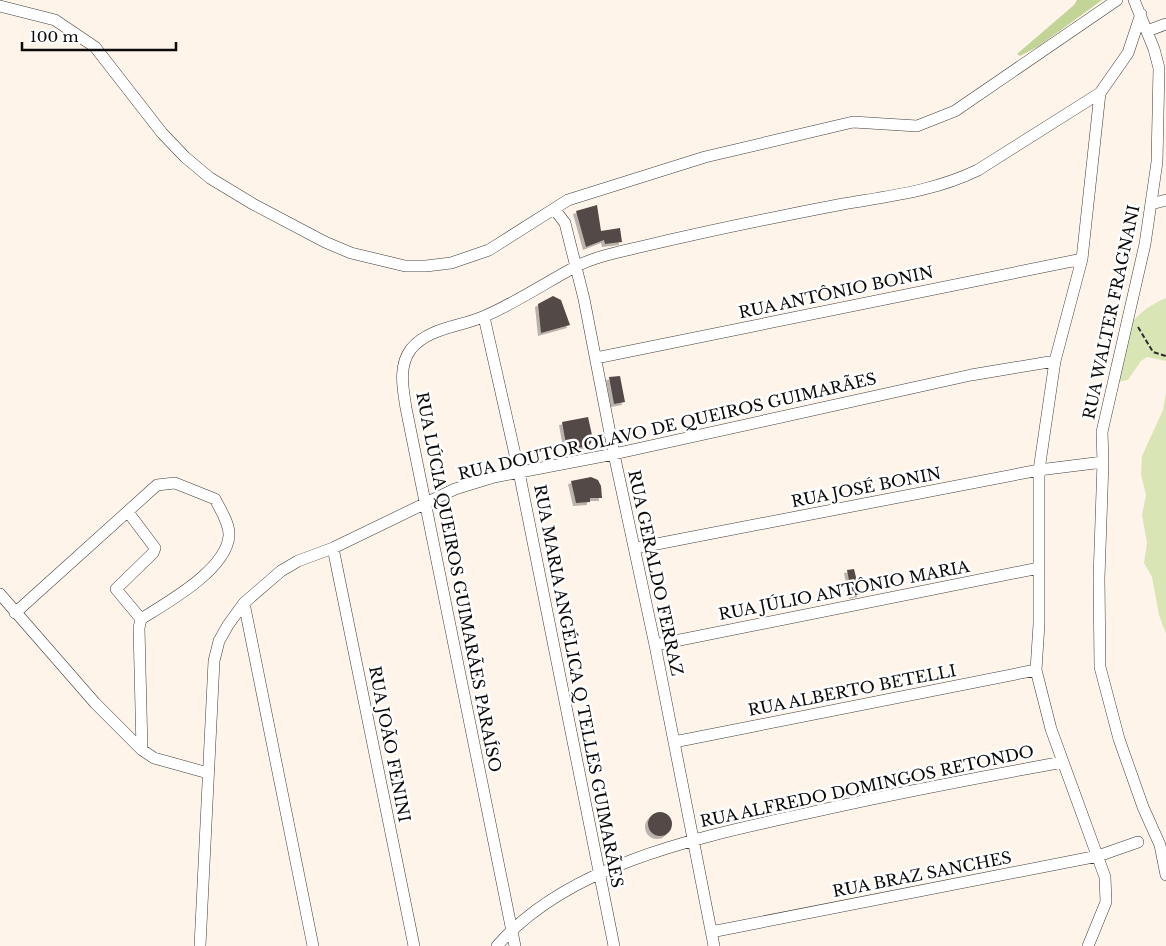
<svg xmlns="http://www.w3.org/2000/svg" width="1166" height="946" font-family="'Libre Baskerville',serif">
  <defs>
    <filter id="shadow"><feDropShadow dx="-3" dy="3" stdDeviation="0" flood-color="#0004"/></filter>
  </defs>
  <rect width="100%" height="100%" fill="#fef4e9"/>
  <path fill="#dae5b5" d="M1166 298V361L1147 357 1141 361 1128 380 1118 382C1120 367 1120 349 1125 334 1131 318 1151 304 1166 298Z
    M1166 392V634L1159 615 1152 577 1144 563 1147 543 1142 515 1146 495 1141 475 1142 456 1163 410Z"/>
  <path fill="#c2d596" d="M1077 0H1102L1039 46 1020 56 1017 54 1074 5Z"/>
  <path fill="#524947" filter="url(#shadow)" d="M597 205 601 231 620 228 622 242 605 244 604 240 586 247 576 211Z
    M553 296 561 300 570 325 541 333 538 304Z
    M620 376 625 402 614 404 609 377Z
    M588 417 592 435 591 443 588 446 567 450 562 422Z
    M591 477 598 480 601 486 602 498H590V502L576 503 571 481Z
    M854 569 860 594 852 596 847 570Z
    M648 824a12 12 0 1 1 24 0a12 12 0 1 1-24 0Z"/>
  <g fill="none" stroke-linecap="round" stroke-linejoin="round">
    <defs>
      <path id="minor" d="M1134 0 1154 49 1159 68 1157 162 1145 244 1102 432 1103 462 1099 578 1100 667 1119 739 1143 807 1160 845 1166 875
        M0 6 55 20 95 47 162 133 185 157 210 178 253 204 325 242 351 253 405 266H426L451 263 489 250 568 200 705 157 853 122 917 126 955 111 1117 0
        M1147 31 1166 24
        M1151 204 1166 200
        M555 210 565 223 584 299 614 454 655 645 714 946
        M484 317 519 472 614 946
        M596 358 1082 259
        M128 512 155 548 153 553 116 589 141 619 139 628 142 750
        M333 548 414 946
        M636 548 1039 470 1103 462
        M0 594 95 703 142 750 154 758 208 773
        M244 603 313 946
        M15 613 157 485 175 483 215 499C220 509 230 524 229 536 226 570 168 602 141 619
        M655 645 1039 568
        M674 742 1036 670
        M711 932 1098 856 1138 842
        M200 946 214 661 219 641 228 625 244 603 281 571 298 561 333 548 455 489 494 477 614 454 971 375 1055 361
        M497 946C569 863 701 837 804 814 890 794 976 778 1063 762
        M515 946 406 408C403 389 398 366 411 349 429 327 461 327 485 316 517 302 545 283 575 267 594 257 619 252 640 247 707 231 775 217 843 204 890 196 935 191 978 170L1100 93 1128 53 1141 14
        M1088 946 1106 902 1105 877 1051 729 1036 670 1039 624V470L1055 361 1082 259 1100 93"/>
    </defs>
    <use href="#minor" stroke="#3d3d3d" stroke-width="12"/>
    <path stroke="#2c2c2c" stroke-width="2" stroke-dasharray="5 2.5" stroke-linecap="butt" d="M1138 327 1153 352 1166 356"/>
    <use href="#minor" stroke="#fff" stroke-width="11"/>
  </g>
  <g text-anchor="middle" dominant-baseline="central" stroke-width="5" stroke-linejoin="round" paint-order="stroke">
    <g font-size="16" fill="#0a0a0a" stroke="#fff">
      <text transform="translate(836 292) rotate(-12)">RUA ANTÔNIO BONIN</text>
      <text transform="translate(1111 312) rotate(-78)">RUA WALTER FRAGNANI</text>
      <text transform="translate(667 426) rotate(-13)">RUA DOUTOR OLAVO DE QUEIROS GUIMARÃES</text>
      <text transform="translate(866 487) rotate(-11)">RUA JOSÉ BONIN</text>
      <text transform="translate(656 573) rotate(78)">RUA GERALDO FERRAZ</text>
      <text transform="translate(459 582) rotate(79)">RUA LÚCIA QUEIROS GUIMARÃES PARAÍSO</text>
      <text transform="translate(844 590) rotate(-11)">RUA JÚLIO ANTÔNIO MARIA</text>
      <text transform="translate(579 686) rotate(79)">RUA MARIA ANGÉLICA Q TELLES GUIMARÃES</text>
      <text transform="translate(852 690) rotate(-11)">RUA ALBERTO BETELLI</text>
      <text transform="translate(390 744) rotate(79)">RUA JOÃO FENINI</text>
      <text transform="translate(867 786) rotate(-12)">RUA ALFREDO DOMINGOS RETONDO</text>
      <text transform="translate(922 874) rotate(-11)">RUA BRAZ SANCHES</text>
    </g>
  </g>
  <path d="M22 42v8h154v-8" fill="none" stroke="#0a0a0a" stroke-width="2.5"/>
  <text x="30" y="42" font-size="15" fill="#0a0a0a" stroke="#ffffff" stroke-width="4" paint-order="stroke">100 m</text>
</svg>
